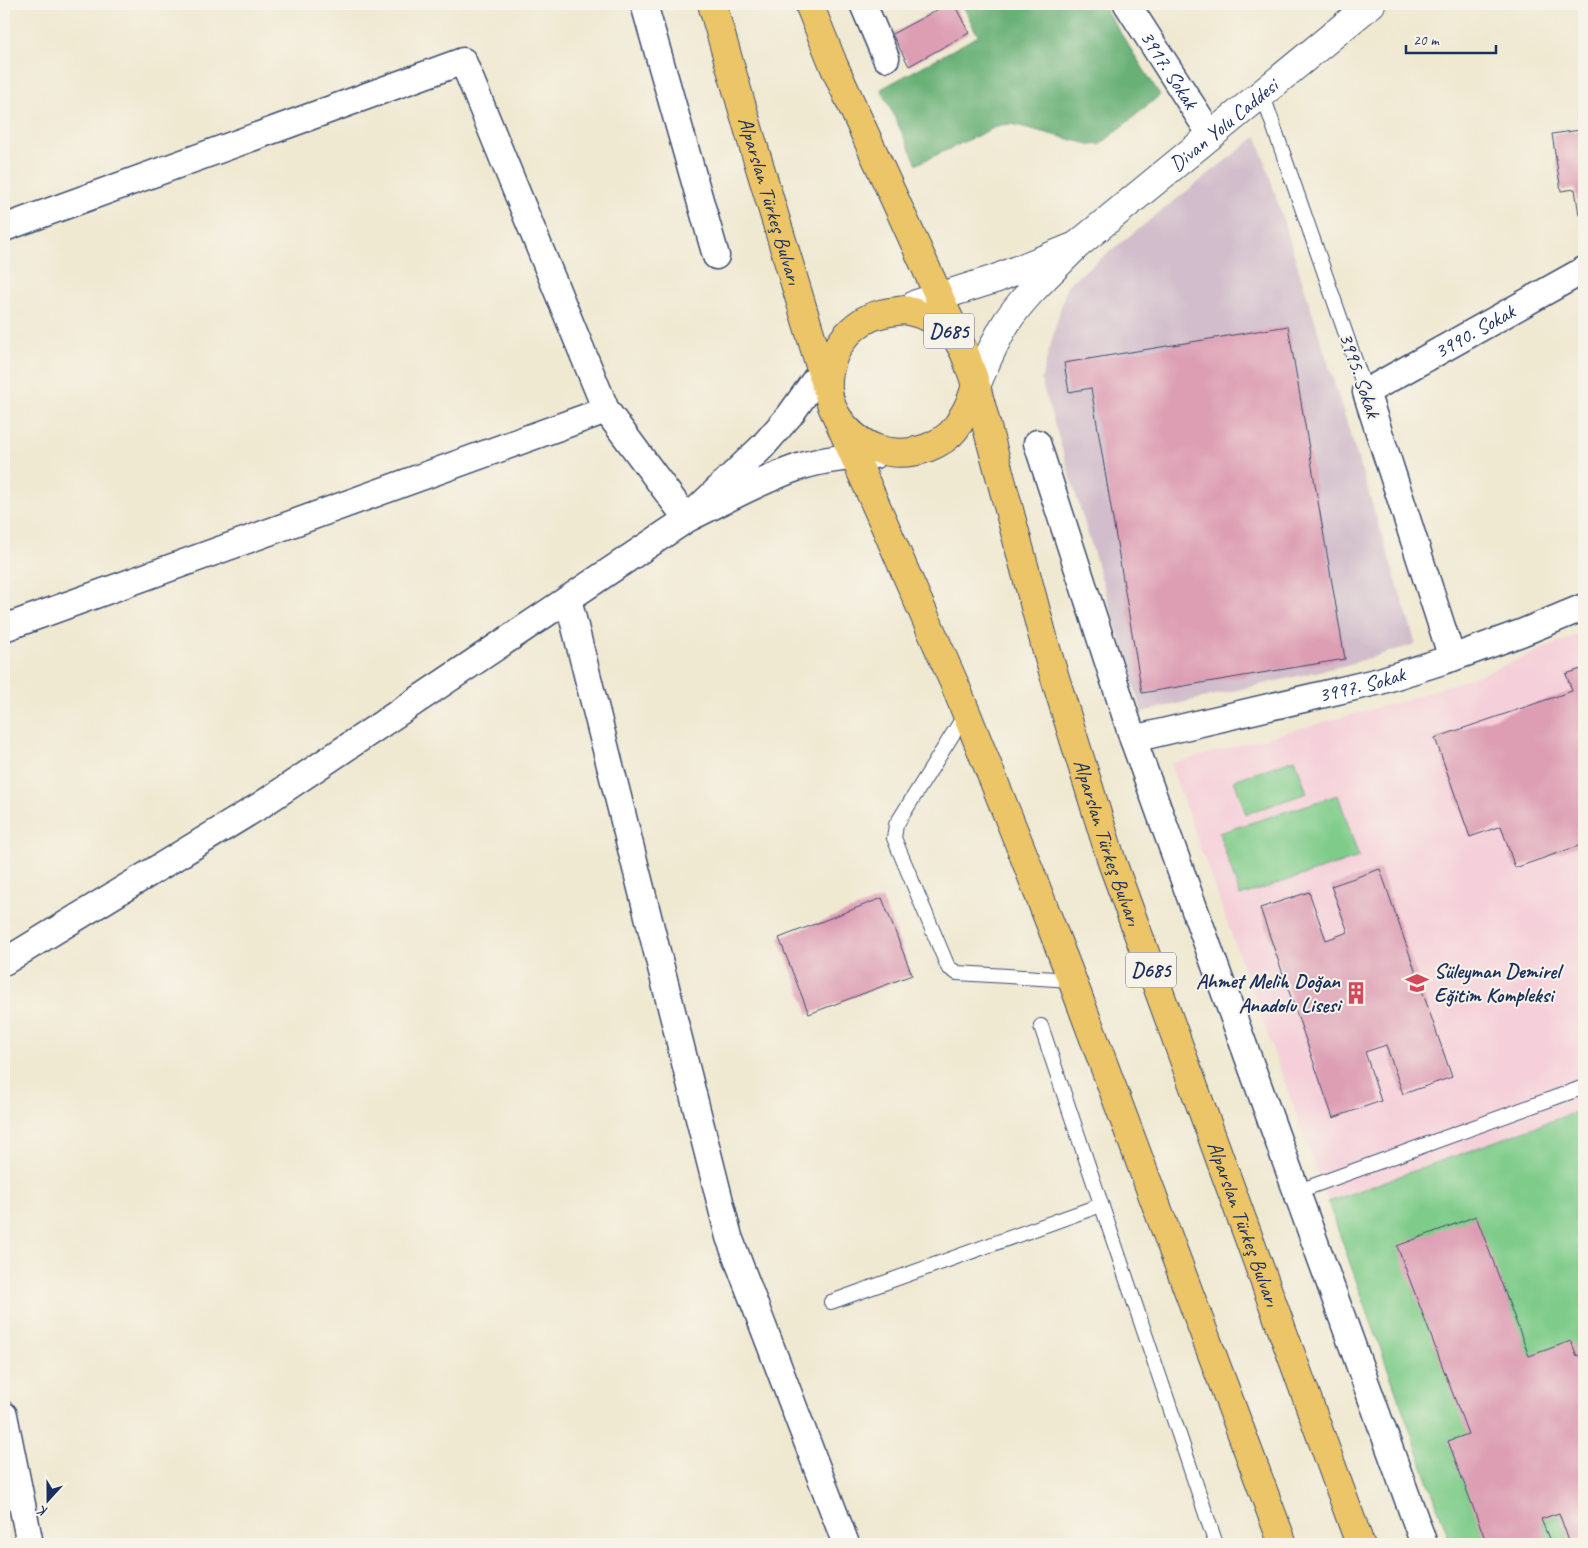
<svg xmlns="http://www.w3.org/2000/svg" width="1588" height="1548" font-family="Caveat,sans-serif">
  <rect width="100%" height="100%" fill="#f7f3e8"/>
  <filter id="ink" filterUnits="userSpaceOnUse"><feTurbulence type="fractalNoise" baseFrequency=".02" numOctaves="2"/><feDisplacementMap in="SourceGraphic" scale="10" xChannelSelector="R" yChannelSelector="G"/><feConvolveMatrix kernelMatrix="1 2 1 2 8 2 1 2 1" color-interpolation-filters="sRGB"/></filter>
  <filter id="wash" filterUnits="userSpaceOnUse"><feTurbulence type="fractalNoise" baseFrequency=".0096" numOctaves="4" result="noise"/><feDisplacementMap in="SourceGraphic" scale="20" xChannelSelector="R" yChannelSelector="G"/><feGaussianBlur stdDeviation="1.12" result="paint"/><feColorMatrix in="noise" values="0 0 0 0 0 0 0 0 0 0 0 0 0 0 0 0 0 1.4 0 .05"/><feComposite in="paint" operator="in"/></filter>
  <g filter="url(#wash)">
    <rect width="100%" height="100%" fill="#efe9d2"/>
    <path fill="#f5cfd9" d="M1584 632V1544H1451L1170 764 1405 700 1485 673Z"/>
    <path fill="#d1bdcb" d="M1257 136 1416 644 1346 665 1142 712 1041 380 1067 285Z"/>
    <path fill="#7fcc8a" stroke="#4d7e74" d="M1295 759 1307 793 1246 814 1234 780Z
      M1338 795 1359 857 1240 896 1219 833Z
      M1584 1109V1544H1451L1328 1202Z"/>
    <path fill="#67b076" stroke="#41706a" d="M962 4H1102L1160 95 1101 144 1092 145 1012 124 1000 125 917 164 881 89 978 36Z"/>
    <g id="blocks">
      <path fill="#dd9eb4" d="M948 4H954L969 33 909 66 892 34Z
        M1584 113V214L1579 215 1575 189 1561 191 1552 134 1580 130 1577 114Z
        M1288 326 1345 659 1142 693 1091 388 1069 392 1064 363Z
        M1584 668V844L1515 868 1501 826 1470 837 1435 738 1572 691 1566 674Z
        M1380 869 1452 1077 1403 1094 1386 1045 1365 1052 1381 1101 1333 1118 1260 908 1309 892 1326 940 1348 932 1331 886Z
        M882 898 912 975 809 1014 779 938Z
        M1476 1216 1529 1356 1571 1341 1577 1356 1584 1353V1544H1570L1559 1513 1541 1519 1551 1544H1487L1448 1441 1468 1434 1397 1246Z"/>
    </g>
  </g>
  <g filter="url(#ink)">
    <use href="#blocks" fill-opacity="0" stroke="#3b4b6f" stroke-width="1"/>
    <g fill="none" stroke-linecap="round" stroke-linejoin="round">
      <defs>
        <path id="service" d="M1262 93 1366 392
          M966 713 896 825 894 838 948 967 957 973 1072 980
          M1041 1026 1216 1544
          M1296 1192 1584 1087
          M831 1302 1101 1205"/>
        <g id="minor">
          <path d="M644 4 716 256"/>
          <path d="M863 4 886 58"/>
          <path id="s1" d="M1127 4 1211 135"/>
          <path d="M4 228 463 61 606 410 687 519 261 805 4 962"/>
          <path d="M832 356 790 415 762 447 687 519C724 501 761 480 799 467 824 459 849 457 875 455"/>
          <path d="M1037 443 1133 739 1424 1544"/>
          <path d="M568 599 729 1237 846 1544"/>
          <path d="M4 628 606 410"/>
          <path id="s2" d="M1452 658 1366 392 1584 270"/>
          <path id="s3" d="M1133 739 1380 681 1452 658 1521 633 1584 607"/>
          <path d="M4 1415 30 1544"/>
        </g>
        <g id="tertiary">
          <path id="s4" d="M1076 246 1371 4"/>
          <path d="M916 304 995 279 1076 246C1052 271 1025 294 1006 323 994 343 985 364 976 386"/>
        </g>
        <g id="trunk">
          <path id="s5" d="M712 4 751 138 826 386"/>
          <path d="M809 4 834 66 957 336"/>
          <path d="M905 310C937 318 955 327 967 359 969 367 974 376 975 384 976 391 967 410 963 416 961 420 958 425 955 429 949 437 937 444 927 448 893 460 859 449 838 418 817 386 831 342 862 322 875 313 890 312 905 310Z"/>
          <path id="s6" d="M976 386 1047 652 1112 862 1360 1544"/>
          <path d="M837 417 955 685 1022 851 1072 980 1283 1544"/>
        </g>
      </defs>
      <use href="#service" stroke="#3b4b6f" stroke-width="16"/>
      <use href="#minor" stroke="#3b4b6f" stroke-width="29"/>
      <use href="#tertiary" stroke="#3b4b6f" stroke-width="30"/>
      <use href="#trunk" stroke="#3b4b6f" stroke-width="30"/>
      <use href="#service" stroke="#fff" stroke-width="14"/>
      <use href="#minor" stroke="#fff" stroke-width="26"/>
      <use href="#tertiary" stroke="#fff" stroke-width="28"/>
      <use href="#trunk" stroke="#edc569" stroke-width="28"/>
    </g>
  </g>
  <defs>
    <symbol id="school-bare" viewBox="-9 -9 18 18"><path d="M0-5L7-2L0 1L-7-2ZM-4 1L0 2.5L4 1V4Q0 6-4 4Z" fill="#d1495b" stroke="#f7f3e8" stroke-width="2.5" paint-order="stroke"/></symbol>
    <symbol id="building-bare" viewBox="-9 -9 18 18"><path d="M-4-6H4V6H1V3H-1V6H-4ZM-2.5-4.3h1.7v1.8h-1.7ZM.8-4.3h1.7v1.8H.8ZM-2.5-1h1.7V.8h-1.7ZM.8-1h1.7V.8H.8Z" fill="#d1495b" stroke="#f7f3e8" stroke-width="2.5" paint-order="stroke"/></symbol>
  </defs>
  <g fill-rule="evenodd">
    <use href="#school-bare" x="1401" y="967" width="32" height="32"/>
    <use href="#building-bare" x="1340" y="977" width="32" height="32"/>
  </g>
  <g text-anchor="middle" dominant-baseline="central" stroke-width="4" stroke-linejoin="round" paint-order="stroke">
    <g fill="#f7f3e8" stroke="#5d6a87" stroke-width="1">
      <rect x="924" y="313.5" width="50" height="35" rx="4"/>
      <rect x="1126" y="952.5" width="50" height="35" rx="4"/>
    </g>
    <g font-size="20" font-weight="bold" fill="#1b2f5e">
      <text x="949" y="331">D685</text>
      <text x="1151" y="970">D685</text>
    </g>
    <g font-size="21" fill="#1b2f5e" stroke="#f7f3e8">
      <text stroke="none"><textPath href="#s1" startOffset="78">3917. Sokak</textPath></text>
      <text stroke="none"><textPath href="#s4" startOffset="191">Divan Yolu Caddesi</textPath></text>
      <text stroke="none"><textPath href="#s5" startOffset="205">Alparslan Türkeş Bulvarı</textPath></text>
      <text stroke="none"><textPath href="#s2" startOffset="404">3990. Sokak</textPath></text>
      <text transform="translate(1360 375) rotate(71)">3995. Sokak</text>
      <text stroke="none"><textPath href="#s3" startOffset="235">3997. Sokak</textPath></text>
      <text stroke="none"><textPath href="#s6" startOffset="475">Alparslan Türkeş Bulvarı</textPath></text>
      <text stroke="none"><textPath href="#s6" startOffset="880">Alparslan Türkeş Bulvarı</textPath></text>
    </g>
    <g font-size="21" font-weight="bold" fill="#1b2f5e" stroke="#f7f3e8" text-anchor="start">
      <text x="1434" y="971">Süleyman Demirel<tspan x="1434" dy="24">Eğitim Kompleksi</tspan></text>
      <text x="1340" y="981" text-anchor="end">Ahmet Melih Doğan<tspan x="1340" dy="24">Anadolu Lisesi</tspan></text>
    </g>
  </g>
  <rect width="1588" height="1548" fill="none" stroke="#f7f3e8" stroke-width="20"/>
  <g transform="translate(48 1500) rotate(201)" stroke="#f7f3e8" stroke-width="4" paint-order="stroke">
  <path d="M0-4L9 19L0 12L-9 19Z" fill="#1b2f5e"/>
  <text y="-8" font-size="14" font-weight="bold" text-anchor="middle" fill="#1b2f5e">K</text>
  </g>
  <path d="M1406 45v8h90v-8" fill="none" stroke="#1b2f5e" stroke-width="2.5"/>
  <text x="1413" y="45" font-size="15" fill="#1b2f5e" stroke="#f7f3e8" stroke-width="4" paint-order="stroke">20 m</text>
</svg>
